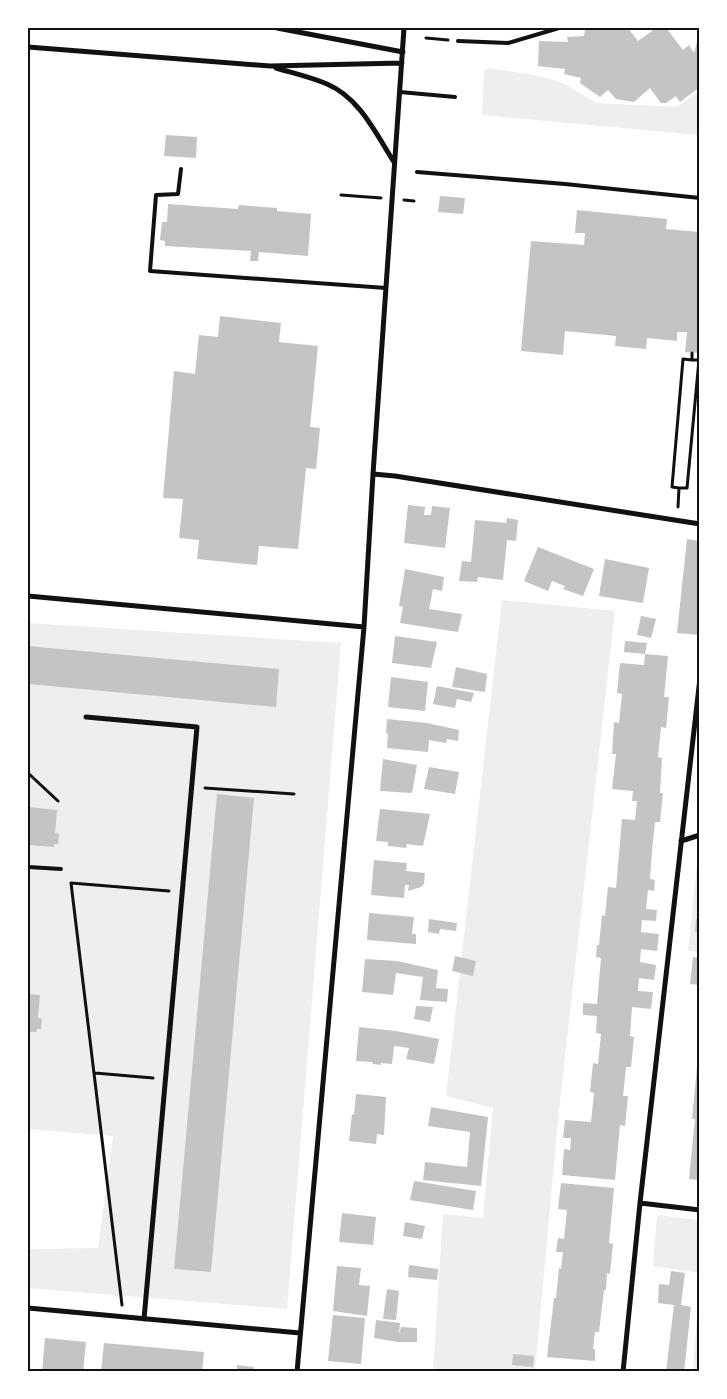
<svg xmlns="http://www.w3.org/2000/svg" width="727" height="1399" font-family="Manrope,sans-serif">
  <rect width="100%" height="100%" fill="#fff"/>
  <path fill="#eee" d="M488 68 528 74 551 79 565 84 596 103 677 107 699 91V135L482 115 484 71Z
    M502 600 615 611 559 1110 535 1371 433 1372 443 1214 483 1218 493 1108 446 1096Z
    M28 623 341 643 287 1309 28 1288V1249L98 1248 113 1136 28 1129Z
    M699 846V952L688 951Z
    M657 1215 699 1220V1273L653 1266Z
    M699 1290V1371H693Z"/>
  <path fill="#c4c4c4" d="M591 28H628L638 41 656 28 667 29 683 50 689 45 694 53 700 31V87L680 102 676 96 666 103H661L650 88 634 102 616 99 608 90 600 97 580 83 581 78 564 74 565 69 538 66 539 41 568 42 567 37 584 36 585 30Z
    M166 135 197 137 196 158 164 156Z
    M440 196 465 198 463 214 438 212Z
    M168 204 238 209 239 205 277 208V211L311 214 308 256 259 252 258 261H250L251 251 165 246V241L160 240 162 222H167Z
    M577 210 667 219 666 229 700 232V353L685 352 687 332H677V341L647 338 646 349 615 346 616 336 565 331 563 355 521 351 531 241 584 245 585 233H575Z
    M220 316 281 323 279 342 318 346 310 427 320 428 316 469 306 468 298 549 259 546 257 565 197 559 199 540 179 538 183 499 163 498 174 371 195 374 199 335 218 337Z
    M408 505 425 507 424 515H431L432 506 450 508 445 548 404 543Z
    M507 518 518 520 516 541 507 540 503 580 478 577 477 582 459 581 462 561 471 562 475 520 506 523Z
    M687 539 700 541 697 570H700V635L677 633Z
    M538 547 594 569 583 596 563 589 565 586 552 581 548 591 524 581Z
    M605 559 649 568 643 603 599 596Z
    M405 569 444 577 442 591 433 589 429 609 462 614 458 632 400 623 403 607 399 606Z
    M641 616 656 619 651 638 637 635Z
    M395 636 437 642 431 668 392 663Z
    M625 641 647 643 645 654 624 652Z
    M28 646 279 669 276 707 28 684Z
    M645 654 668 656 664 697H669L666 728 661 727 658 757 662 758 660 793H663L660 822H655L652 851 650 879 655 880 654 891 648 890 646 909 657 910 656 921 642 920 641 932 659 934 657 951 641 949 640 962 656 965 654 980 639 978 638 991 653 992 651 1009 632 1007 630 1036 634 1037 631 1067H626L623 1096H628L625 1126 620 1125 615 1180 562 1175 564 1149 570 1150 571 1138H563L565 1120 591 1122 594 1093 590 1092 593 1063 598 1064 601 1034 596 1033 597 1016 583 1015V1003L597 1004 601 958 596 957 597 945H599L602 915 605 916 608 887 616 888 622 819 635 820 637 801H632L633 791 612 789 616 754H612L614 722 619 723 622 694 617 693 620 663 644 665Z
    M456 667 487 674 485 692 452 687Z
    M391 677 428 682 425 711 388 707Z
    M437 686 474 693 471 702 457 699 455 708 433 704Z
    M387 719 427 723 459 730 458 741 447 739 446 743 429 740 428 752 387 748 388 734 386 733Z
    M383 759 417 765 412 793 380 791Z
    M429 767 459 772 455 794 424 789Z
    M217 794 254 798 211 1272 174 1269Z
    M28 807 57 810 55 833 59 834 58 844H54V847L28 845Z
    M380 809 430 814 423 846 407 844 406 848 388 846V842L376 841Z
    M374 860 407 863 406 871 425 873 424 884 421 887 408 891 409 885H405L404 898 371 895Z
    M369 913 414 917 412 934H416V944L367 940Z
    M429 919 457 923 456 931 440 929 439 934 428 932Z
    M696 919H700V933L695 932Z
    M455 956 476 961 473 976 452 971Z
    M693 957 700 958V985L690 984Z
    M365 959 397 961 438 970 436 988 448 989 447 1002 420 1000 423 977 396 973 393 995 362 992Z
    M28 994 40 995 38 1018 42 1019 41 1029H37V1032H28Z
    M416 1006 433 1007 430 1022 414 1019Z
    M359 1027 396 1031 439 1039 434 1064 406 1059 409 1048 394 1046 392 1064 381 1063V1065L373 1064 372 1062 356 1061Z
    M698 1057 700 1058V1180L689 1179 695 1119H692Z
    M356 1094 386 1097 384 1135 377 1134 376 1144 349 1141 352 1114 354 1115Z
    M431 1107 488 1117 481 1186 423 1180 425 1162 467 1167 470 1132 428 1126Z
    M414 1181 476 1191 473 1210 410 1200Z
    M561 1183 614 1188 609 1243 613 1244 610 1274 607 1273 606 1290H604L599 1332H595L593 1349H595V1361L547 1357 554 1298H556L559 1268 561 1269 563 1252H556L558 1238 564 1239 567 1210 558 1209Z
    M342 1213 376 1217 373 1245 339 1242Z
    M405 1222 425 1226 422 1239 403 1236Z
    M409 1265 438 1269 437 1280 408 1277Z
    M337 1266 361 1268 359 1285 370 1286 367 1316 333 1311Z
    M671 1271 685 1273 681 1305 691 1307 684 1372H666L674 1305 658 1303 659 1284 669 1285Z
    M387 1289 399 1291 396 1320 383 1319Z
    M333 1315 365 1318 361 1364 328 1361Z
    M376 1320 400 1323 399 1334 401 1327 417 1328V1342H398L374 1338Z
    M45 1338 86 1342 83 1372H42Z
    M104 1343 204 1352 202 1372H101Z
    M513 1354 534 1356 533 1367 512 1365Z
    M237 1365 254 1367 253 1372H237Z"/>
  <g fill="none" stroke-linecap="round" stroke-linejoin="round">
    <path stroke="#111" stroke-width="3" d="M426 38 448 40
      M341 195 381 198
      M404 200 414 201
      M679 488 672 487 683 359 692 360
      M678 507 679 488H687L699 360H692V353
      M28 773 58 801
      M205 788 294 794
      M95 1073 153 1078
      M122 1305 71 883 169 891"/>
    <path stroke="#111" stroke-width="4" d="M458 41 508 43 559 28
      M400 92 455 97
      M181 169 178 194 156 195 150 271 386 288
      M417 172 565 184 700 198
      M28 867 61 869"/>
    <path stroke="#111" stroke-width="5" d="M277 28 403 52
      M28 47 270 66 402 63
      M276 68C293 73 311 77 327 84 360 98 376 134 394 162
      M373 474 395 476 700 524
      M28 596 364 627
      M86 717 197 727 144 1319
      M681 841 700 835
      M640 1203 700 1210
      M28 1308 300 1333
      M297 1372 364 627 373 474 404 28
      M623 1372 640 1203 700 678"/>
  </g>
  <rect width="727" height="1399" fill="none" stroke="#ffffff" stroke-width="58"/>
  <rect x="29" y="29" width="669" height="1341" fill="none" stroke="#111" stroke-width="2"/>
</svg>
